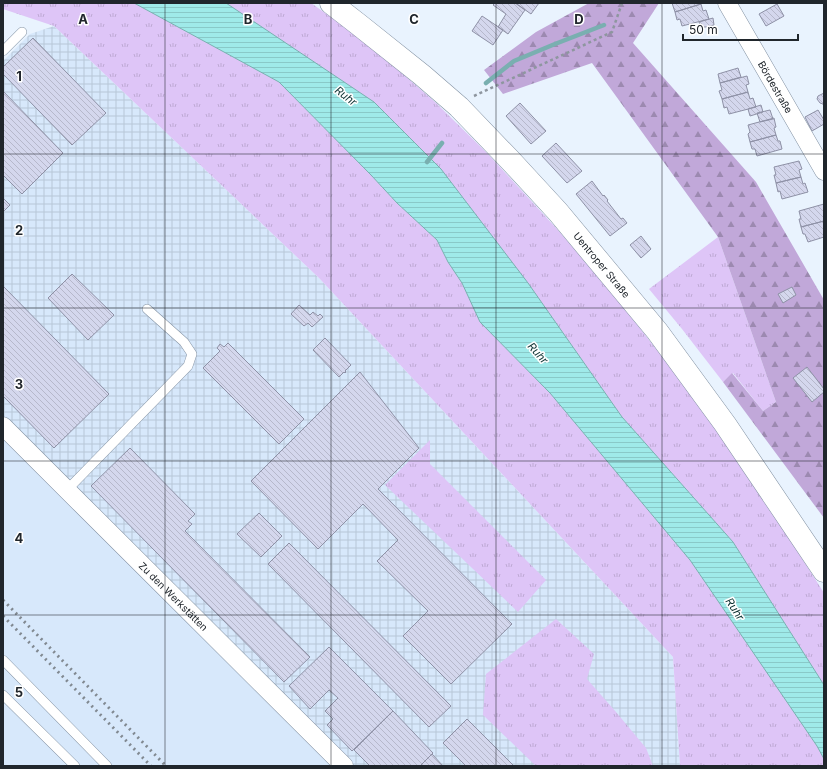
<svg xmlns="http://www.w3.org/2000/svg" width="827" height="769" font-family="Inter,sans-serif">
  <defs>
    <pattern id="industrial-grid" width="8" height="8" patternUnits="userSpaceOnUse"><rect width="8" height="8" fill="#d7e8fb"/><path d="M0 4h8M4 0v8" fill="none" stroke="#b8c7d7"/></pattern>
    <pattern id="grass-tufts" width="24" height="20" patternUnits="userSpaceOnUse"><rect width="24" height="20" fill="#dec5f7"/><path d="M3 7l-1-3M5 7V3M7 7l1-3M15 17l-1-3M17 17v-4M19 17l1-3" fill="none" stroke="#bea9d4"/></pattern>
    <pattern id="forest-firs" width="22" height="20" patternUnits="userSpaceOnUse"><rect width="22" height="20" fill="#c1a8d9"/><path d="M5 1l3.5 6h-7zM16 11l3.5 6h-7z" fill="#9c89b0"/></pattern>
    <pattern id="water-rules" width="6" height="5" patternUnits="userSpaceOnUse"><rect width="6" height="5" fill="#9feae9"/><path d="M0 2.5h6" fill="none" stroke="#89c9c8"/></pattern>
    <pattern id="building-back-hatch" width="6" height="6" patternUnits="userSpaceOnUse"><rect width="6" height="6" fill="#d4d7ed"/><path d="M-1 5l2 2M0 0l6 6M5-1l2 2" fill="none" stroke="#b6b8cb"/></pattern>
  </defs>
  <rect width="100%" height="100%" fill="#e9f3fe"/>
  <path fill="#d7e8fb" d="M3 432 337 766H3Z"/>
  <path fill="url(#industrial-grid)" d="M54 26 319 278 673 657 680 766H337L3 432V61L30 34Z"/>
  <path fill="url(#grass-tufts)" d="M3 3H134L279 82 371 175 397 203 437 240 448 262 462 283 480 322 550 393 690 560 817 746 824 759V766H680L673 657 319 278 54 26 3 9Z
    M226 3H311L366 42 435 102 487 153 557 229 614 295 678 377 754 482 824 593V685L733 542 622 417 528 283Z
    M718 237 776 402 763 411 733 373 723 382 682 329 649 289Z
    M430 440V464L546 580 518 612 385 485Z
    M556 619 594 654 587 679 616 712 646 748 653 766H536L483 715 486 674Z"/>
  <path fill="url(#forest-firs)" d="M589 3H659L633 43 756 182 824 300V518L723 382 732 373 763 411 776 402 718 237 592 63 503 94 484 70 536 32Z"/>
  <path fill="url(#water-rules)" stroke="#79afb0" d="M134 3H226L374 102 441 169 528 283 622 417 733 542 824 685V759L817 746 690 560 550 393 480 322 462 283 448 262 437 240 397 203 371 175 279 82Z"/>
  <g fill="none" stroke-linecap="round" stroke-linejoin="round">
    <path stroke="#79afb0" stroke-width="4.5" d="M486 83 514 61 555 44 604 25
      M427 162 442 143"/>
  </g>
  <path fill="url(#building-back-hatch)" stroke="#8e91a6" d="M495 3H515L525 10 508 34 498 27 506 14 493 5Z
    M517 3H539L531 14 517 4Z
    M672 3H701V4L675 12Z
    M701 4 703 11 706 10 709 19 682 26 680 19 677 20 675 12Z
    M777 4 784 16 766 26 759 14Z
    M482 16 503 30 493 45 472 31Z
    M713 18 714 25 701 28 699 22Z
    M33 38 106 113 72 145 3 74V67Z
    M738 68 741 77 720 83 718 74Z
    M747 76 749 84 746 85 748 92 722 99 719 91 722 90 720 83Z
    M3 91 63 153 22 194 3 175Z
    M748 92 750 99 753 98 756 107 729 114 727 107 724 108 722 99Z
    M824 93V106L823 104 820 103 817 99 818 96Z
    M520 103 546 131 531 144 506 116Z
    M761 105 763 112 750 116 748 109Z
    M770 110 773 119 760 122 757 113Z
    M818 110 824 120V124L812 131 805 117Z
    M774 118 776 127 774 128 776 135 750 142 748 134 750 132 748 125Z
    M776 135 778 141H780L782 149 757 156 755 149H752L750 142Z
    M556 143 582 171 567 183 542 156Z
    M799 161 802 169 799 170 801 177 776 183 774 175H776L774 167Z
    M801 177 803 184 805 183 808 192 782 199 780 191 778 192 776 183Z
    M592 181 603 196 604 195 608 200 607 201 621 219 623 218 627 223 610 236 576 194Z
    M3 198 10 205 3 212Z
    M824 204V221L801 227 799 219H801L799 211Z
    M824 221V237L808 242 805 234H803L801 227Z
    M641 236 651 249 641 258 630 245Z
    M72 274 114 315 88 340 48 298Z
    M3 286 109 394 54 448 3 396Z
    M792 287 796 295 783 303 778 294Z
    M299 305 310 315 313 312 318 316 320 314 323 317 312 327 308 323 304 326 291 314Z
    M325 338 351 365 345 371 346 372 345 373 344 372 339 377 313 350Z
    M228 343 304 419 279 444 203 368 220 351 217 348 220 344 224 347Z
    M807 367 824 389V392L812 402 793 378Z
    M360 372 419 448 378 489 512 624 451 684 403 636 428 611 377 561 398 540 363 504 318 549 251 481Z
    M130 448 195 514 188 521 192 524 185 531 310 657 284 682 91 486Z
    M259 513 282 536 261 557 237 534Z
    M289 543 451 706 429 727 268 564Z
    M329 647 393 711 352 751 327 725 333 719 325 711 338 698 329 690 310 709 289 686Z
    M393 711 433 753 420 766H370L354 750Z
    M467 719 514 766H466L443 743Z
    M432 754 443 766H420Z"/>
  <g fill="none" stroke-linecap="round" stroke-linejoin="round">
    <defs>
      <path id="lane" d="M3 51 22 32
        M67 490 188 366 192 354 184 342 147 309
        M3 660 107 766
        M3 695 75 766"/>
      <g id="street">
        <path id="s1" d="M727 3 824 171"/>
        <path id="s2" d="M3 426 81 504 344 766"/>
      </g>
      <g id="secondary">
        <path id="s3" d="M331 3 358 24 422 75 459 107 510 160 558 212 657 331 725 424 824 571"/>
      </g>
    </defs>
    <use href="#lane" stroke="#8392a3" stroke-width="10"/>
    <use href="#street" stroke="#8392a3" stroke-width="19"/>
    <use href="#secondary" stroke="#8392a3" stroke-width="23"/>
    <path stroke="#8e969f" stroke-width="2.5" stroke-dasharray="3 3" stroke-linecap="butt" d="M474 96 612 32 622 3"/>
    <use href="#lane" stroke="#fff" stroke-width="9"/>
    <use href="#street" stroke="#fff" stroke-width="18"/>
    <use href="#secondary" stroke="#fff" stroke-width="22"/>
    <path stroke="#818991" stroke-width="3" stroke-dasharray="2 4" stroke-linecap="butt" d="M3 600 166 766
      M3 616 151 766"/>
  </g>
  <path fill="none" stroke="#20262c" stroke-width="1" stroke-opacity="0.55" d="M165 3V766M331 3V766M496 3V766M662 3V766M3 154H824M3 308H824M3 461H824M3 615H824"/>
  <g text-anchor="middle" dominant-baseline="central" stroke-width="3" stroke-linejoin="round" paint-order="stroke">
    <g font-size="10" fill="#20262c" stroke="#fff">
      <text stroke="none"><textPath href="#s1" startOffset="97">Bördestraße</textPath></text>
      <text stroke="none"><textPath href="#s3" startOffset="378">Uentroper Straße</textPath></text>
      <text stroke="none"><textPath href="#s2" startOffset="241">Zu den Werkstätten</textPath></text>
    </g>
    <g font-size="11" font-style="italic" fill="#0e3333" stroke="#fff">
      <text transform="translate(346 96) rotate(38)">Ruhr</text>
      <text transform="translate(538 353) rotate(48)">Ruhr</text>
      <text transform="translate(735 609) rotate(57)">Ruhr</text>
    </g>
  </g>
  <g font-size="13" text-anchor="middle" font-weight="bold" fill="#20262c" stroke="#fff" stroke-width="3" stroke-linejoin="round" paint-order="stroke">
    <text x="83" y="24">A</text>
    <text x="248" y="24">B</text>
    <text x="414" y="24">C</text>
    <text x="579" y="24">D</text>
    <text x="19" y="81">1</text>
    <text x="19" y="235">2</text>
    <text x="19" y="389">3</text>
    <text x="19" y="543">4</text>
    <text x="19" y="697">5</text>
  </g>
  <rect width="827" height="769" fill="none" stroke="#20262c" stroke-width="8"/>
  <path d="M683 34v6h115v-6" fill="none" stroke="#20262c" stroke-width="2"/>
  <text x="689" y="34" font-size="12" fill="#20262c" stroke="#ffffff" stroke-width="3" paint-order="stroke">50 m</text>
</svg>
